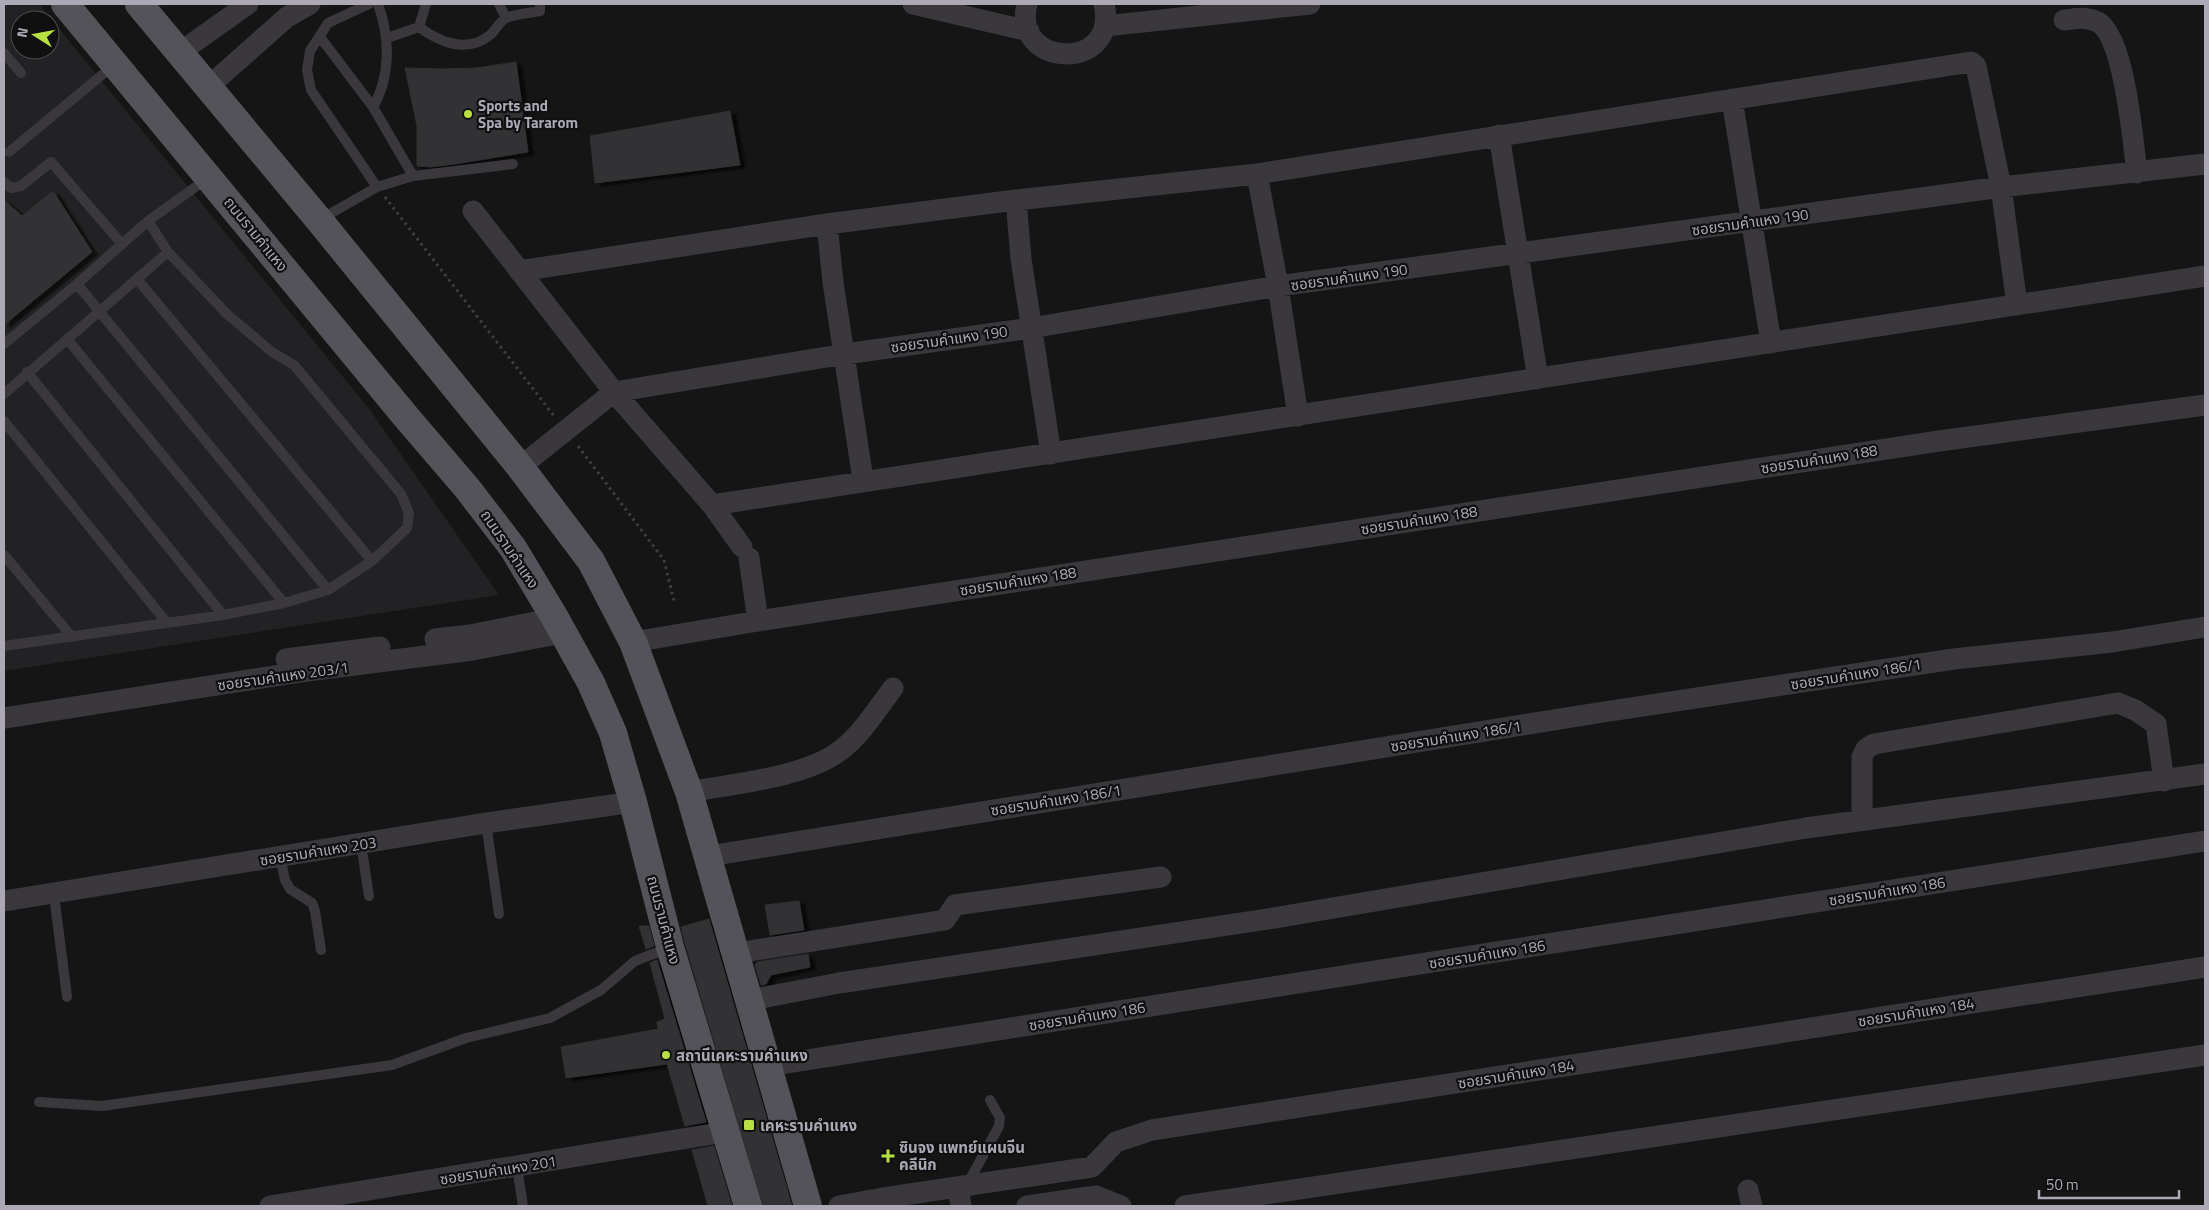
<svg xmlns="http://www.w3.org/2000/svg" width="2209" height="1210" font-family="'Titillium Web','Noto Sans Thai',sans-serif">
  <defs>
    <filter id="shadow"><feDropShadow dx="5.5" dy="3" stdDeviation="1" flood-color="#0009"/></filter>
  </defs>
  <rect width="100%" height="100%" fill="#161516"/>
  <path fill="#222123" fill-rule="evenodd" d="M4 4H39L370 410 499 595 4 671ZM20 20H50V50H20Z"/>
  <path fill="#333235" stroke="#312f32" filter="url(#shadow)" d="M516 62 528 152 455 164 430 167 417 166V126L405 68 443 69 476 68Z
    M730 111 740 165 595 183 590 136Z
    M53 191 92 252 4 325V200L22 216Z
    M799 901 804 930 770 935 765 905Z
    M709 919 792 1206H763L685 943 681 927Z
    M639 926H649L654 946 646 949Z
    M808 954 810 967 771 975 766 984 761 985 755 965 757 962Z
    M657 960 706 1122 685 1126 667 1064 566 1078 561 1047 658 1029 657 1022 665 1019 650 963Z
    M714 1146 732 1206H708L692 1150Z"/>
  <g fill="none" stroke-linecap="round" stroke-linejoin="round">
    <path stroke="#403e44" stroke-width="3" stroke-dasharray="2.5 4" stroke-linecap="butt" d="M385 197 554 416
      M578 446 664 560 674 601"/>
    <path stroke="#3a383d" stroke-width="10" d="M369 4 328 23 310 51 307 70 311 90 377 187
      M499 4 506 18
      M419 27 426 4
      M320 37 373 107
      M387 38 419 27C439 42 467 54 490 35 495 31 499 22 506 18 514 14 530 13 540 11V4
      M4 53 21 73
      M9 152 114 65
      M413 176 513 164
      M4 182 11 188 21 186 51 162 122 244
      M321 219 377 187 413 176 373 107C391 76 390 37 378 4
      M137 279 372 561
      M77 284 328 590
      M67 339 284 603
      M4 344 77 284 148 221 208 178
      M27 372 223 615
      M4 394 168 252
      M4 421 167 623
      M4 555 72 637
      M4 646 223 615 284 603 328 590 372 561 407 528 409 513 401 494 294 365 272 352 227 314 168 252 148 221
      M486 823 499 914
      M361 844 369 896
      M280 857 285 880 290 889 312 903 315 911 321 950
      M54 895 67 997
      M39 1102 102 1106 392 1065 466 1038 550 1018 601 990 635 961 668 948
      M517 1167 523 1206
      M967 1185 999 1126 1000 1118 990 1100"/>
    <path stroke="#3a383d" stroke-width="21" d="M913 4 1029 31
      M1027 4C1011 69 1120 72 1104 4
      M2064 20C2075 19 2087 16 2098 22 2125 38 2133 142 2137 173
      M1105 26 1310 4
      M179 53 248 4
      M208 87 287 17 310 4
      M1732 99 1771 343
      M1499 135 1538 379
      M1257 174 1278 286 1298 416
      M1016 200 1021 259 1051 454
      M473 211 614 392 712 505 742 547
      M827 224 833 282 863 480
      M519 271 827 224 1016 200 1257 174 1971 62 1976 66 2001 187 2017 305
      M520 467 614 392 845 354 1031 328 1278 286 2001 187 2205 164
      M712 505 2205 276
      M749 558 758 621
      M435 639 470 635 555 618
      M633 642 758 621 1939 441 2205 405
      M286 659 380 647
      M4 718 307 671 473 650 562 633
      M689 792C733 784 807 777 841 750 862 734 877 709 893 688
      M1862 819V757L1866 749 1874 744 2118 703 2135 710 2156 724 2164 781
      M709 856 1597 713 1954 659 2112 642 2205 627
      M4 901 486 823 633 802
      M737 953 945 920 955 905 1161 877
      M750 1000 839 983 1274 918 1806 828 2205 774
      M768 1066 2205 841
      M958 1187 961 1206
      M1748 1190 1752 1206
      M270 1206 725 1132
      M839 1206 883 1198 1092 1167 1116 1142 1152 1130 2205 967
      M1027 1206 1096 1196 1121 1206
      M1185 1206 2205 1055"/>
    <path stroke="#55535a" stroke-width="28" d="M65 4 407 418 467 488 513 548 555 618 591 683 613 733 633 802 670 947 748 1206
      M139 4 319 220 520 467 591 561 633 642 689 792 808 1206"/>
  </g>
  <g fill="#b9e043" stroke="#111011" stroke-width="2">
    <circle cx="468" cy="114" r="5"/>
    <circle cx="666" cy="1055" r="5"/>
    <rect x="743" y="1119" width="12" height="12" rx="2.5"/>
    <path d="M885.5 1148.5h5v5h5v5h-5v5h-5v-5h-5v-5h5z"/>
  </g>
  <g text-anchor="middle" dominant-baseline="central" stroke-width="4.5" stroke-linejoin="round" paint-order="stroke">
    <g font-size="15" font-weight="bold" fill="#aca8b5" stroke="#111011" text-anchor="start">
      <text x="478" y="105">Sports and<tspan x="478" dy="17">Spa by Tararom</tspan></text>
      <text x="676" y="1055">สถานีเคหะรามคำแหง</text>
      <text x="760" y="1125">เคหะรามคำแหง</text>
      <text x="899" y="1147">ซินจง แพทย์แผนจีน<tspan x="899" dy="17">คลีนิก</tspan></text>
    </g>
    <g font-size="15" fill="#aca8b5" stroke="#111011">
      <text transform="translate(1750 222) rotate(-8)">ซอยรามคำแหง 190</text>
      <text transform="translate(256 234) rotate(51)">ถนนรามคำแหง</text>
      <text transform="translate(1349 277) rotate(-8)">ซอยรามคำแหง 190</text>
      <text transform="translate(949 339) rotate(-8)">ซอยรามคำแหง 190</text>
      <text transform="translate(1819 459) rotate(-9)">ซอยรามคำแหง 188</text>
      <text transform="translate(1419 520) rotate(-9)">ซอยรามคำแหง 188</text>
      <text transform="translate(510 549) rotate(56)">ถนนรามคำแหง</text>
      <text transform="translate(1018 581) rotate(-9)">ซอยรามคำแหง 188</text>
      <text transform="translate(1856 674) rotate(-9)">ซอยรามคำแหง 186/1</text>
      <text transform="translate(283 676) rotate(-8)">ซอยรามคำแหง 203/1</text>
      <text transform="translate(1456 736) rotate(-9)">ซอยรามคำแหง 186/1</text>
      <text transform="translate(1056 800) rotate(-9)">ซอยรามคำแหง 186/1</text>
      <text transform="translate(318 851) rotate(-9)">ซอยรามคำแหง 203</text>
      <text transform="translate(1887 891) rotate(-9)">ซอยรามคำแหง 186</text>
      <text transform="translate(664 920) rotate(75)">ถนนรามคำแหง</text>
      <text transform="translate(1487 954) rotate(-9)">ซอยรามคำแหง 186</text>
      <text transform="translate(1916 1012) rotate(-9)">ซอยรามคำแหง 184</text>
      <text transform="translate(1087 1016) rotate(-9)">ซอยรามคำแหง 186</text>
      <text transform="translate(1516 1074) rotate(-9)">ซอยรามคำแหง 184</text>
      <text transform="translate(498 1170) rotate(-9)">ซอยรามคำแหง 201</text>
    </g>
  </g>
  <rect width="2209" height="1210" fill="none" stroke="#aca8b5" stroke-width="10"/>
  <g transform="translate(35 35) rotate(281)"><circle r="24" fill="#111011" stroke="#4f4d53"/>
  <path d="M0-4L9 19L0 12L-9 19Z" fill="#b9e043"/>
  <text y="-8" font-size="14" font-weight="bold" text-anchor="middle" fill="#aca8b5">N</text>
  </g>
  <path d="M2039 1190v8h140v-8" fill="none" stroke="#aca8b5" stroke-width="2.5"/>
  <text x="2046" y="1190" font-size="15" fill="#aca8b5" stroke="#111011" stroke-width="4" paint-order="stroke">50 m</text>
</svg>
